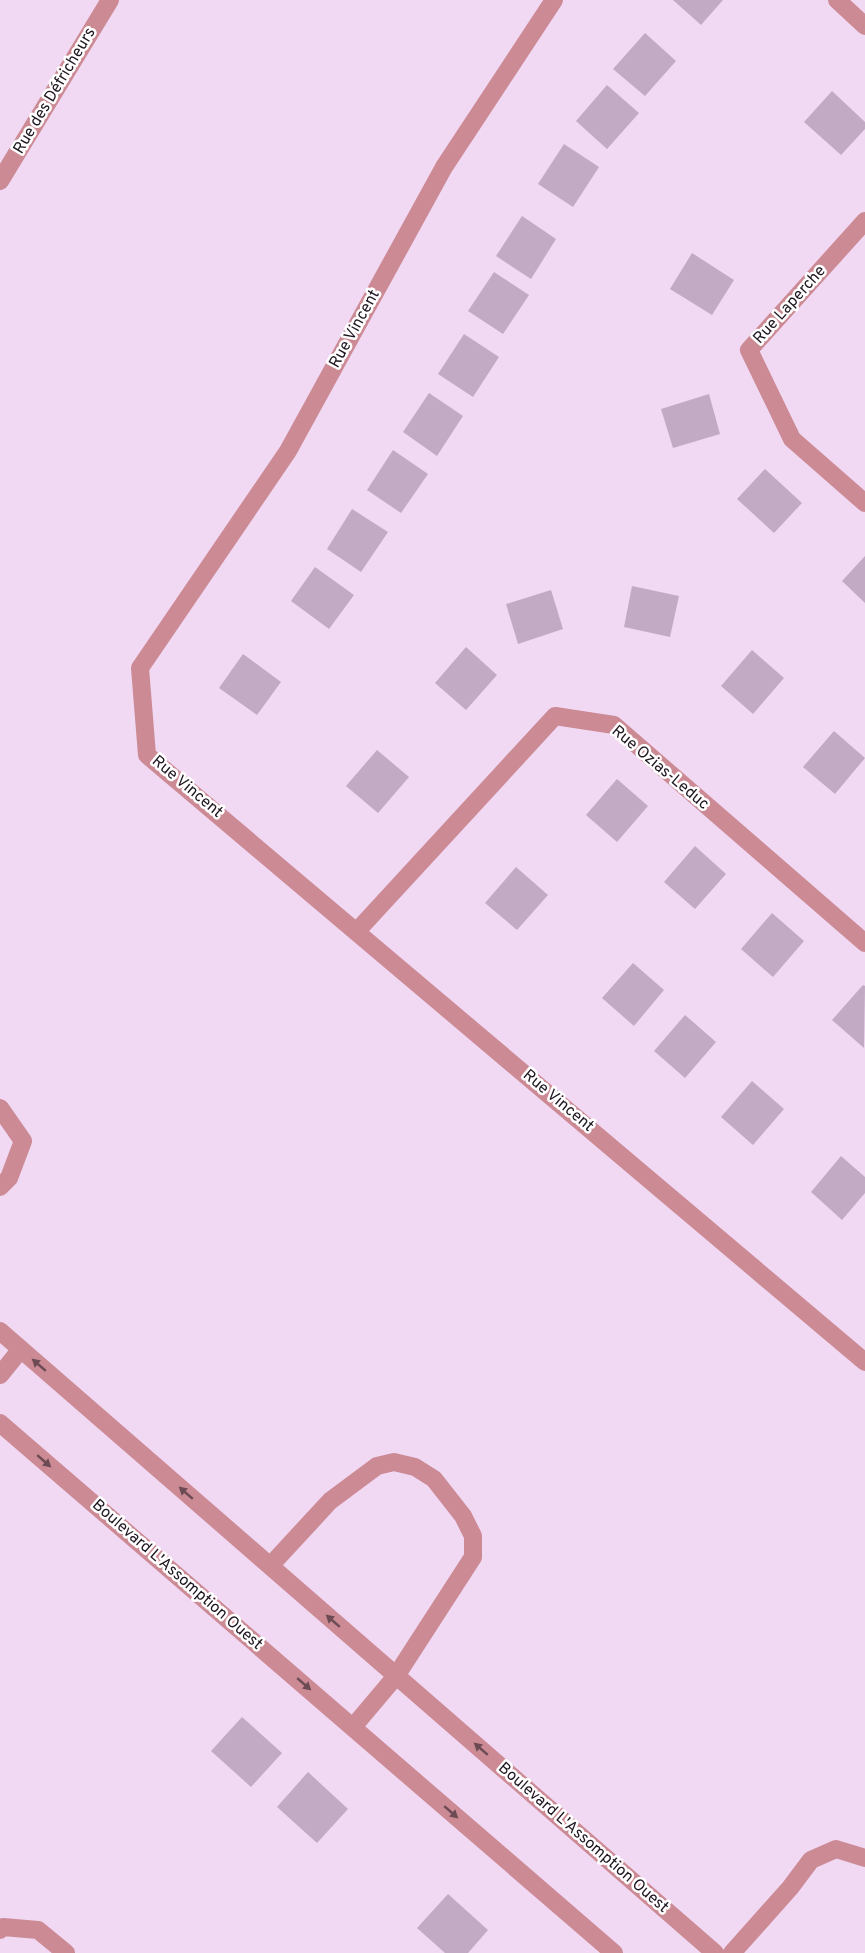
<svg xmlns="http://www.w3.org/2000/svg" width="865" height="1953" font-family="Overpass,sans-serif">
  <rect width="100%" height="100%" fill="#f1d8f3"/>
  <path fill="#c3aac4" d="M673 0H723L701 25Z
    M645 33 676 61 645 96 613 69Z
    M607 85 639 113 607 149 576 121Z
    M832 91 865 122V129L841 155 804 122Z
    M564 144 599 167 573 207 538 184Z
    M522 216 556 239 531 279 496 256Z
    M692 253 734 280 712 315 670 289Z
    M494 272 529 295 503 334 468 311Z
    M464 334 499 357 473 397 438 374Z
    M429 393 463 416 437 456 403 432Z
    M709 394 720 434 673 448 661 409Z
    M393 450 428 474 401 513 367 490Z
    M765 469 802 503 774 533 737 499Z
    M352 509 388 532 361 572 327 549Z
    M865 556V603L842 581Z
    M315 567 354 595 329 629 291 601Z
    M632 586 679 596 670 637 624 627Z
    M551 590 563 629 518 644 506 604Z
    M466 647 497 675 466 710 435 683Z
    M752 650 784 678 753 714 721 686Z
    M243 654 281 682 257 715 219 688Z
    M834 731 865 758 835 794 803 767Z
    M377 750 409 777 378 813 346 786Z
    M617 779 648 806 617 842 586 815Z
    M695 846 726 874 695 909 664 882Z
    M516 867 548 895 517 930 485 903Z
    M772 913 804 941 773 977 741 949Z
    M633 963 664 990 634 1026 602 998Z
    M863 985 865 986 864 1048 832 1020Z
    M685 1015 716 1042 685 1078 654 1051Z
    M752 1081 784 1109 753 1145 721 1117Z
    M841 1156 865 1177V1193L842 1220 811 1192Z
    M242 1717 282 1753 251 1787 211 1751Z
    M308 1772 348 1809 317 1843 277 1807Z
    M448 1894 488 1930 468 1953H445L417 1928Z"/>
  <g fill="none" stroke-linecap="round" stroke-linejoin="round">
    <path stroke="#cb8a94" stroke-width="18" d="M554 0 444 167 288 451 140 668 147 755 865 1362
      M837 0 865 26
      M0 181 110 0
      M865 221 749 350 792 439 865 503
      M357 931 555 716 614 725 865 943
      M0 1108 23 1141 9 1178 0 1187
      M0 1331 715 1953
      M0 1375 21 1349
      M0 1423 614 1953
      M270 1566 330 1501 377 1466 394 1462 415 1467 434 1479 463 1516 473 1536V1557L396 1676 353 1727
      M0 1930 3 1927 38 1930 66 1953
      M732 1953 790 1888 811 1860 836 1849 865 1858"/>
  </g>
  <defs><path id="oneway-solid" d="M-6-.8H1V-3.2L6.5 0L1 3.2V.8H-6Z" transform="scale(1.5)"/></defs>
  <g fill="#6c4b54">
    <use href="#oneway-solid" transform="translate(39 1365) rotate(-139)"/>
    <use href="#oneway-solid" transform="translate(44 1461) rotate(41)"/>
    <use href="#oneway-solid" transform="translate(186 1493) rotate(-139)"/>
    <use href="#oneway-solid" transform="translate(333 1621) rotate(-139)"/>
    <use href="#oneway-solid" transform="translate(304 1684) rotate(41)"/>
    <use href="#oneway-solid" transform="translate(481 1749) rotate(-139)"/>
    <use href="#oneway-solid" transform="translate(451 1812) rotate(41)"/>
  </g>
  <g text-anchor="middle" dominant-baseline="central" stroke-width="5" stroke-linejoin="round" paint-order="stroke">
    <g font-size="16" fill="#1f1720" stroke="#fff">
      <text transform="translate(55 91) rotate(-59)">Rue des Défricheurs</text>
      <text transform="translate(790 305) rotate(-48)">Rue Laperche</text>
      <text transform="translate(355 329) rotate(-61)">Rue Vincent</text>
      <text transform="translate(660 768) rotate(40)">Rue Ozias-Leduc</text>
      <text transform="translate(187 787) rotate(40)">Rue Vincent</text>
      <text transform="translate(558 1101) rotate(40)">Rue Vincent</text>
      <text transform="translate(177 1575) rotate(41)">Boulevard L'Assomption Ouest</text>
      <text transform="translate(583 1838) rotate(41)">Boulevard L'Assomption Ouest</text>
    </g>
  </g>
</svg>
